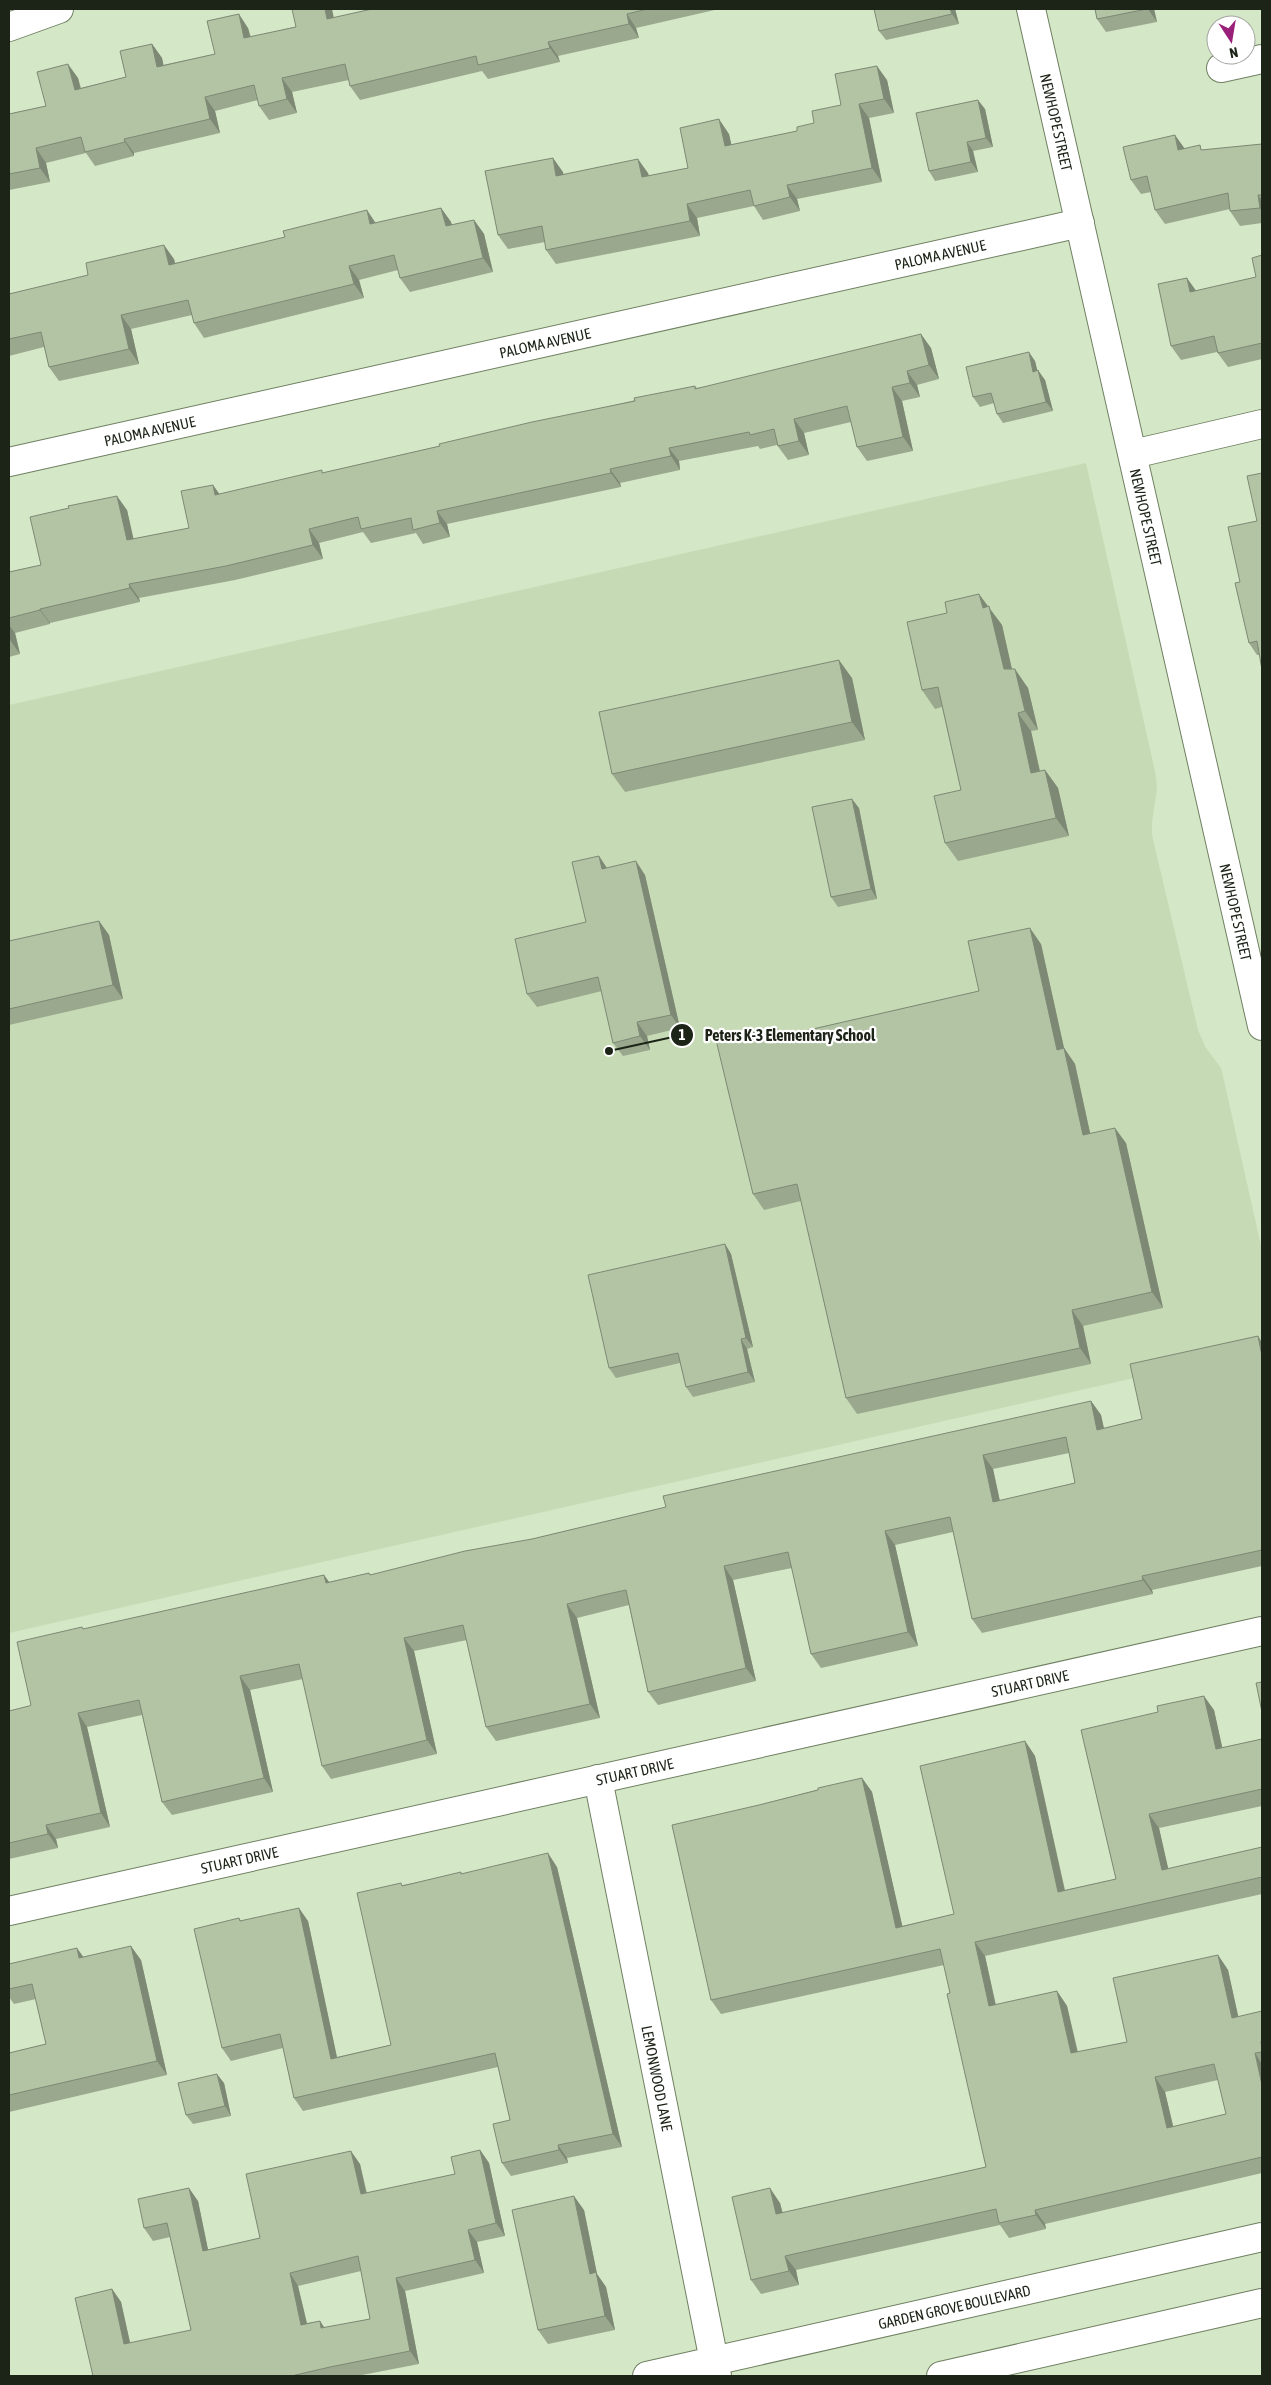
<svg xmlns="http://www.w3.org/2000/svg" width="1271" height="2385" font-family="'Asap Condensed',sans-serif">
  <rect width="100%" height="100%" fill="#d4e7c6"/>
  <path fill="#c6dbb5" d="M1086 463 1156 776 1157 790 1152 822V835L1198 1030 1206 1048 1221 1068 1223 1076 1262 1250V1349L9 1633V705Z"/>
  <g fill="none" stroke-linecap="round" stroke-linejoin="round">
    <defs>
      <g id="minor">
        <path id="s1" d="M1031 9 1262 1026"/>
        <path d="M9 27 59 9"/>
        <path d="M1221 68 1262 59"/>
        <path d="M1133 454 1262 424"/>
        <path id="s2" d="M9 462 1080 223"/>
        <path id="s3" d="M598 1779 717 2376"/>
        <path id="s4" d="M9 1911 1262 1631"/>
      </g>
      <g id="major">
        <path id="s5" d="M647 2376 1262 2237"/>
        <path d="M941 2376 1262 2303"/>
      </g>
    </defs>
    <use href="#minor" stroke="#708063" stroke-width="30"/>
    <use href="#major" stroke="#708063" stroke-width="30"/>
    <use href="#minor" stroke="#fff" stroke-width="28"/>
    <use href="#major" stroke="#fff" stroke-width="28"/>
  </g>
  <path fill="#9aa98e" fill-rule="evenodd" d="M372 9H719L636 28 639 38 558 56 560 62 488 79 482 71 360 100 350 86 349 80 292 92 297 113 269 120 259 106 258 100 215 111 220 133 134 153V156L95 166 86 153 46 163 50 182 9 190V114L46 106 78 78 81 88 126 77 152 44 162 58 163 65 215 54 248 28 251 37Z
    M955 9 959 24 886 40 879 31Z
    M1095 9H1154L1157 22 1106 32 1097 19Z
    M887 80 894 113 869 118 882 182 797 199 800 211 763 220 754 206 697 218 700 236 556 264 546 250 545 242 508 249 498 235 563 172V174L648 173 649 176 688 168 729 134 731 145 797 131 814 123 841 105Z
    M985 109 993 147 973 151 978 172 935 181 929 171Z
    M1262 144V223L1240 226 1230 211V209L1165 224 1155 210 1151 192 1141 194 1131 180 1184 149 1204 150Z
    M441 208 451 222 452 225 474 220 484 234 493 272 410 292 400 278 398 270 359 280 364 298 204 338 194 323 192 315 131 329 139 364 59 381 49 367 44 347 9 356V294L174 259 175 263 376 223Z
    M1262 255V359L1228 367 1217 352 1181 360 1171 346 1196 291 1256 277Z
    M931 348 939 379 917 385 920 397 902 401 913 451 867 461 857 447 851 422 804 433 809 455 788 460 777 445 760 449 758 446 679 461 680 470 620 483 621 487 447 524 450 537 423 544 416 533 371 543 363 532 319 543 323 559 235 580 139 598 140 602 50 623V624L15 633 20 654 9 657V572L41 565 127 510 133 539 189 528 213 485 219 494 323 473 440 446 695 386 697 388Z
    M1035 361 1037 371 1045 380 1053 411 1003 423 997 414 994 403 980 407 973 397Z
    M1257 521 1259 655H1257L1249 643 1240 582Z
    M988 607 1002 625 1012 669 1028 688 1038 730 1031 731 1040 771 1045 770 1058 788 1069 836 958 861 945 843 961 790 942 707 935 709 922 690Z
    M852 678 865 740 625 792 612 774Z
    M859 808 877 899 838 907 831 897Z
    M599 856 607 868 645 875 680 1028 647 1036 650 1050 623 1056 613 1043 602 991 537 1007 527 994 586 922Z
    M99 921 109 935 123 999 9 1025V941Z
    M1041 944 1064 1048 1075 1064 1090 1133 1126 1143 1163 1308 1083 1326 1091 1364 857 1414 846 1398 801 1201 764 1210 753 1194 777 1028 782 1036 979 991Z
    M725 1244 731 1254 753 1347 747 1349 755 1382 693 1397 686 1387 680 1363 616 1378 609 1368Z
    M1258 1336 1262 1343V1566L1152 1590 1153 1594 982 1633 972 1619 953 1532 895 1545 918 1646 821 1668 811 1654 792 1568 733 1580 756 1681 658 1705 648 1692 629 1605 577 1618 600 1718 496 1741 486 1727 467 1640 414 1651 437 1754 331 1779 322 1766 303 1679 250 1690 273 1792 172 1815 162 1802 142 1715 87 1727 110 1827 56 1839 58 1848 9 1859V1711L29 1706 31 1705 82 1627 84 1629 324 1575 329 1582 369 1573 370 1575 532 1539 666 1507 1091 1401 1101 1415 1104 1428 1142 1419ZM1069 1453 1075 1483 1000 1501 993 1469Z
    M1214 1710 1222 1748 1262 1739V1806L1159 1828 1168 1869 1262 1847V1894L985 1956 996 2005 1057 1991 1067 2006 1078 2052 1127 2042 1218 1955 1228 1970 1238 2017 1262 2011V2173L1045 2224 1046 2229 1009 2238 1000 2225 796 2270 799 2285 761 2294 751 2280 780 2203 783 2213 986 2167 944 1965 721 2014 711 2000 759 1805 862 1778 872 1792 902 1926 954 1914 1025 1741 1035 1756 1065 1890 1116 1879 1081 1730ZM1218 2080 1226 2114 1173 2127 1165 2092Z
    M557 1867 622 2147 567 2158 568 2163 511 2176 502 2163 510 2120 498 2067 303 2111 294 2098 283 2048 231 2061 222 2048 239 1918 241 1921H308L337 2057 391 2045 403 1885 462 1874Z
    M83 1957 141 1960 167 2075 9 2112V2053L46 2044 36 1999 14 2004 9 1997V1964Z
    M224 2083 231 2116 193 2124 186 2115Z
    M480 2150 489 2163 505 2236 477 2242 484 2273 405 2291 419 2364 357 2376H93L112 2289 121 2302 130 2343 191 2330 170 2237 153 2241 144 2228 198 2201 208 2250 260 2238 360 2164 367 2193 455 2174ZM361 2271 370 2319 324 2328 320 2321 307 2323 298 2286Z
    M584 2210 597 2274 606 2287 615 2330 548 2344 538 2330Z"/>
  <path fill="#7d8974" d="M325 9H332L337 33 327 19Z
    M950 9H955L959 24 952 14Z
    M1148 9H1154L1157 22Z
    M239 14 248 28 254 53 244 38Z
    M627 14 636 28 639 38 629 24Z
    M548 42 558 56 560 62 550 48Z
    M152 44 162 58 167 81 157 67Z
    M68 64 78 78 84 104 75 90Z
    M877 66 887 80 894 113 884 99Z
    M282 78 292 92 297 113 287 99Z
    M205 97 215 111 220 133 210 119Z
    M978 100 985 109 993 147 986 138Z
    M859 104 869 118 882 182 872 168Z
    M719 119 729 134 735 160 725 146Z
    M1175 135 1185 149 1178 150Z
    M124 139 134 153V156L125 142Z
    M967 142 973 151 978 172 971 162Z
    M36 148 46 163 50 182 40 168Z
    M553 158 563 172 566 190 556 176Z
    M638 159 648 173 652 191 642 177Z
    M787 185 797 199 800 211 790 197Z
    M1258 195 1262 201V212L1260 208Z
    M687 204 697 218 700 236 690 221Z
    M441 208 451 222 456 240 446 226Z
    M367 210 377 225 370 224Z
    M474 220 484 234 493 272 483 258Z
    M164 245 174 259 179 279 169 265Z
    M349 266 359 280 364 298 354 284Z
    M1187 278 1197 292H1190Z
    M121 315 131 329 139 364 129 349Z
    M921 334 931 348 939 379 929 365Z
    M1029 352 1035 361 1040 381 1033 372Z
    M1038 370 1045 380 1053 411 1046 402Z
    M907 371 917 385 920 397 910 383Z
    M892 387 902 401 913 451 903 437Z
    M794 419 804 433 809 455 799 441Z
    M669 448 679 461 680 470 671 456Z
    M610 469 620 483 621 487 611 473Z
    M213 485 223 499 215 495Z
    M117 496 127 510 137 554 127 540Z
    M437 511 447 524 450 537 440 523Z
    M309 529 319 543 323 559 313 545Z
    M129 584 139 598 140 602 130 588Z
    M979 594 1002 625 1016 688 1004 669 983 608Z
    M40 609 50 623V624L40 610Z
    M9 625 15 633 20 654 10 640 9 636Z
    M839 660 852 678 865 740 852 722Z
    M1015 669 1028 688 1038 730 1025 711Z
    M1018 713 1031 731 1044 791 1031 773Z
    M1045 770 1058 788 1069 836 1056 818Z
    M852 799 859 808 877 899 871 889Z
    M599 856 608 870 602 869Z
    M636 861 645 875 680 1028 671 1015Z
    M99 921 109 935 123 999 113 985Z
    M1030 928 1041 944 1064 1048 1075 1064 1094 1151 1083 1135 1057 1050Z
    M637 1022 647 1036 650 1050 640 1036Z
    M777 1028 788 1044 778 1037Z
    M1115 1128 1126 1143 1163 1308 1152 1292Z
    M725 1244 731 1254 753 1347 746 1338Z
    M1072 1310 1083 1326 1091 1364 1080 1348Z
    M1258 1336 1262 1343V1356Z
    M741 1339 747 1349 755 1382 748 1372Z
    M1091 1401 1101 1415 1107 1444 1097 1430Z
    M983 1455 993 1469 1003 1516 993 1502Z
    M885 1531 895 1545 918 1646 908 1632Z
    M724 1566 733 1580 756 1681 746 1668Z
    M324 1575 334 1589 326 1583Z
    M1142 1576 1152 1590 1153 1594 1143 1580Z
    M567 1604 577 1618 600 1718 590 1704Z
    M404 1638 414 1651 437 1754 427 1740Z
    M240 1676 250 1690 273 1792 264 1778Z
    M1204 1696 1214 1710 1226 1764 1216 1749Z
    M78 1713 87 1727 110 1827 101 1813Z
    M1025 1741 1035 1756 1068 1906 1058 1892Z
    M862 1778 872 1792 906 1942 896 1928Z
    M1149 1814 1159 1828 1172 1885 1162 1870Z
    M46 1825 56 1839 58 1848 48 1834Z
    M548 1853 557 1867 622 2147 613 2134Z
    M299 1908 308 1921 340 2072 331 2059Z
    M975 1942 985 1956 999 2021 989 2006Z
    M131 1946 141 1960 167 2075 157 2061Z
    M77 1948 87 1962 79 1958Z
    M1218 1955 1228 1970 1242 2033 1232 2018Z
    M1057 1991 1067 2006 1081 2068 1071 2053Z
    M1255 2053 1262 2064V2085Z
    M217 2074 224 2083 231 2116 225 2106Z
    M1155 2077 1165 2092 1177 2142 1167 2128Z
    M558 2145 567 2158 568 2163 559 2150Z
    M480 2150 489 2163 505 2236 496 2223Z
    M351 2151 360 2164 369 2207 361 2194Z
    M189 2188 198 2201 211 2264 203 2251Z
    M770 2188 780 2203 786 2229 776 2214Z
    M574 2196 584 2210 597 2274 606 2287 615 2330 605 2316 590 2274Z
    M1035 2210 1045 2224 1046 2229 1036 2215Z
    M468 2230 477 2242 484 2273 475 2260Z
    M785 2256 796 2270 799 2285 789 2271Z
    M290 2273 298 2286 310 2337 301 2325Z
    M396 2278 405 2291 419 2364 410 2351Z
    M112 2289 121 2302 133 2356 124 2344Z
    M320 2321 328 2333 321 2328Z"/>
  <path fill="#b3c4a5" stroke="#7d8974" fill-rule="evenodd" d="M292 9H325L327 19 372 9H647L627 14 629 24 548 42 550 48 478 65 476 56 350 86 345 64 282 78 287 99 259 106 254 85 205 97 210 119 124 139 125 142 85 152 81 137 36 148 40 168 9 174V114L46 106 37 72 68 64 75 90 126 77 120 51 152 44 157 67 215 54 207 21 239 14 244 38 296 27Z
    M874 9H950L952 14 879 31Z
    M1095 9H1147L1097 19Z
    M877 66 884 99 859 104 872 168 787 185 790 197 754 206 750 190 687 204 690 221 546 250 542 226 498 235 485 171 553 158 556 176 638 159 642 177 688 168 680 128 719 119 725 146 797 131V127L814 123 812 111 841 105 835 74Z
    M978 100 986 138 967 142 971 162 929 171 916 113Z
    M1175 135 1178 150 1200 145 1201 150 1262 144V195H1258L1260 208 1230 211 1228 193 1155 210 1147 176 1131 180 1123 147Z
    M441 208 446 226 474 220 483 258 400 278 394 255 349 266 354 284 194 323 188 300 121 315 129 349 49 367 41 332 9 339V294L88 275 86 263 164 245 169 265 285 237 283 231 367 210 370 224Z
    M1262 255V343L1218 353 1214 336 1171 346 1158 284 1187 278 1190 292 1256 277 1252 258Z
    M921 334 929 365 907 371 910 383 892 387 903 437 857 447 847 406 794 419 799 441 778 446 774 429 750 435 749 432 669 448 671 456 610 469 611 473 437 511 440 523 413 530 411 518 361 529 358 517 309 529 313 545 226 566 129 584 130 588 40 609V610L9 618V572L41 565 30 517 69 508 68 506 117 496 127 540 189 528 181 491 213 485 215 495 322 470V473L440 446 439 444 532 422 635 401 634 398 695 386V389Z
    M1029 352 1033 372 1038 370 1046 402 997 414 991 393 973 397 966 367Z
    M1262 473V670L1257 641 1249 643 1235 583 1240 582 1228 527 1257 521 1247 476Z
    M979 594 983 608 989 606 1004 669H1015L1025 711 1018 713 1031 773 1045 770 1056 818 945 843 934 796 961 790 938 687 922 690 907 622 947 613 945 602Z
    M839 660 852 722 612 774 599 712Z
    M852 799 871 889 831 897 812 807Z
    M599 856 602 869 636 861 671 1015 637 1022 640 1036 613 1043 598 977 527 994 515 939 586 922 572 862Z
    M99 921 113 985 9 1009V941Z
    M1030 928 1057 1050 1064 1048 1083 1135 1115 1128 1152 1292 1072 1310 1080 1348 846 1398 797 1184 753 1194 716 1040 777 1028 778 1037 979 991 968 941Z
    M725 1244 746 1338 741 1339 748 1372 686 1387 678 1353 609 1368 588 1275Z
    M1258 1336 1262 1356V1550L1142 1576 1143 1580 972 1619 950 1517 885 1531 908 1632 811 1654 788 1552 724 1566 746 1668 648 1692 626 1590 603 1595 567 1604 590 1704 486 1727 463 1625 404 1638 427 1740 322 1766 299 1664 240 1676 264 1778 162 1802 139 1700 78 1713 101 1813 46 1825 48 1834 9 1843V1711L29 1706 31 1705 17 1642 82 1627 83 1629 324 1575 326 1583 369 1573 370 1575 465 1551 532 1539 666 1507 663 1496 1091 1401 1097 1430 1142 1419 1130 1364ZM1066 1437 1075 1483 993 1502 983 1455Z
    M1262 1682V1712L1256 1683Z
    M1204 1696 1216 1749 1262 1739V1789L1149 1814 1162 1870 1262 1847V1877L975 1942 989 2006 1057 1991 1071 2053 1127 2042 1113 1978 1218 1955 1232 2018 1262 2011V2041H1261L1262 2052 1255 2053 1262 2085V2157L1035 2210 1036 2215 999 2223 996 2209 785 2256 789 2271 751 2280 732 2197 770 2188 776 2214 986 2167 947 1994 950 1993 940 1949 711 2000 672 1825 759 1805 818 1790V1788L862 1778 896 1928 954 1914 920 1766 1025 1741 1058 1892 1116 1879 1081 1730 1158 1712 1157 1706ZM1214 2064 1226 2114 1167 2128 1155 2077Z
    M548 1853 613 2134 558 2145 559 2150 502 2163 493 2124 510 2120 495 2053 294 2098 280 2034 222 2048 194 1929 239 1918 240 1921 299 1908 331 2059 391 2045 357 1893 401 1883 402 1886 461 1872V1874Z
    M131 1946 157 2061 9 2095V2053L46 2044 32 1984 9 1989V1964L77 1948 79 1958Z
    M217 2074 225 2106 186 2115 178 2083Z
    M480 2150 496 2223 468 2230 475 2260 396 2278 410 2351 330 2367 291 2376H93L75 2298 112 2289 124 2344 191 2330 167 2223 144 2228 138 2199 189 2188 203 2251 260 2238 246 2174 351 2151 361 2194 455 2174 451 2157ZM358 2256 370 2319 321 2328 320 2321 301 2325 290 2273Z
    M574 2196 590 2274 596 2272 605 2316 538 2330 512 2210Z"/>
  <g text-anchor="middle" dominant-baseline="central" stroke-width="4.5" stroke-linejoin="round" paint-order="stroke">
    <g font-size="15" fill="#1c2317" stroke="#fff">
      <text stroke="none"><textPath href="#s1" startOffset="116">NEWHOPE STREET</textPath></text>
      <text stroke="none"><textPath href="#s2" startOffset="954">PALOMA AVENUE</textPath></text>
      <text stroke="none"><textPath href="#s2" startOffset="549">PALOMA AVENUE</textPath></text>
      <text stroke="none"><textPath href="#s2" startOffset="144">PALOMA AVENUE</textPath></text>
      <text stroke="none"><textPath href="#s1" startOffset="521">NEWHOPE STREET</textPath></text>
      <text stroke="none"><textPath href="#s1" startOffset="926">NEWHOPE STREET</textPath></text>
      <text stroke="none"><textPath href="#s4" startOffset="1046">STUART DRIVE</textPath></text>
      <text stroke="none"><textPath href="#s4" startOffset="641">STUART DRIVE</textPath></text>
      <text stroke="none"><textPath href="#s4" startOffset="236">STUART DRIVE</textPath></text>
      <text stroke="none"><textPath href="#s3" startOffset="305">LEMONWOOD LANE</textPath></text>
      <text stroke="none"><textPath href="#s5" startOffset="315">GARDEN GROVE BOULEVARD</textPath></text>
    </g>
  </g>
  <path fill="none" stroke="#1c2317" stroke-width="2" d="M609 1051L682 1035"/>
  <g fill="#1c2317" stroke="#fff" stroke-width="2">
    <circle cx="609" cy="1051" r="5"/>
    <circle cx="682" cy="1035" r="12"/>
  </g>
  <g font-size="15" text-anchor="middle" font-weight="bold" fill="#fff">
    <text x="682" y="1040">1</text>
  </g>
  <g font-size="16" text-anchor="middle" font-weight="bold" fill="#1c2317" stroke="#fff" stroke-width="4.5" stroke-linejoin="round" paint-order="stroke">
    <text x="790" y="1041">Peters K-3 Elementary School</text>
  </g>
  <rect width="1271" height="2385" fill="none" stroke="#1c2317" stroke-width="20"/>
  <g transform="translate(1231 40) rotate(168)"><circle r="24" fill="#ffffff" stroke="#a4a7a2"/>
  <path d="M0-4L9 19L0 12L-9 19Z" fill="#9a2179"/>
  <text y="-8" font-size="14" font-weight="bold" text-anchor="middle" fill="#1c2317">N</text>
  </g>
</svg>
